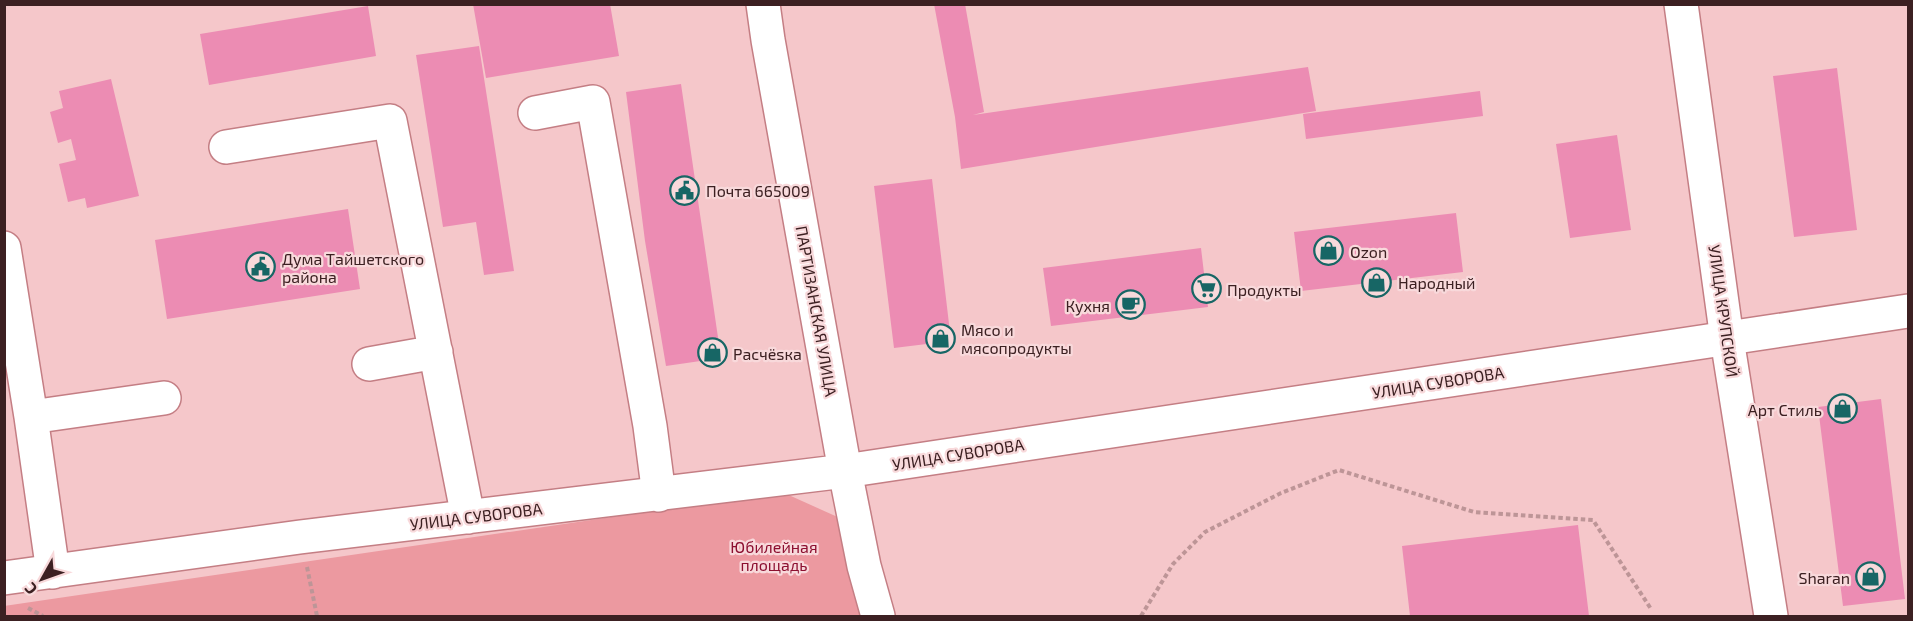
<svg xmlns="http://www.w3.org/2000/svg" width="1913" height="621" font-family="'Exo 2',sans-serif">
  <rect width="100%" height="100%" fill="#f5c7ca"/>
  <path fill="#ec99a0" d="M782 492 842 519 860 616H5L4 606Z"/>
  <path fill="#ec8cb3" d="M473 4H610L619 56 486 78Z
    M934 4H965L984 112 973 115 1308 67 1316 111 961 169 955 117Z
    M368 6 376 56 209 85 200 34Z
    M479 46 514 271 484 275 476 222 443 227 416 55Z
    M1837 68 1857 230 1794 237 1773 76Z
    M111 79 139 196 87 208 85 198 68 202 59 164 76 160 71 139 58 143 50 112 63 108 59 91Z
    M681 84 721 358 666 366 645 241 626 92Z
    M1480 91 1483 116 1306 139 1303 114Z
    M1617 135 1631 230 1570 238 1556 144Z
    M932 179 951 341 894 348 874 186Z
    M348 209 360 289 167 319 155 240Z
    M1456 213 1463 272 1301 291 1294 232Z
    M1201 248 1208 307 1051 326 1043 268Z
    M1881 399 1905 599 1843 606 1818 407Z
    M1578 525 1589 616H1410L1402 546Z"/>
  <g fill="none" stroke-linecap="round" stroke-linejoin="round">
    <defs>
      <path id="minor" d="M1681 4 1727 339 1771 616
        M535 113 593 102 650 426 659 495
        M226 147 390 121 468 517
        M4 248 31 417 53 572
        M369 364 436 352
        M31 417 164 398
        M4 578 300 537 845 471 768 40 763 4"/>
      <path id="major" d="M878 616 864 566 845 471 1908 311"/>
    </defs>
    <use href="#minor" stroke="#c47e84" stroke-width="36"/>
    <use href="#major" stroke="#c47e84" stroke-width="36"/>
    <path stroke="#bd9597" stroke-width="4" stroke-dasharray="4.5 3" stroke-linecap="butt" d="M307 567 317 616
      M28 608 43 616
      M1141 616 1173 564 1205 532 1281 493 1339 470 1474 512 1593 520 1651 609"/>
    <use href="#minor" stroke="#fff" stroke-width="33"/>
    <use href="#major" stroke="#fff" stroke-width="33"/>
  </g>
  <defs>
    <symbol id="civic-ring" viewBox="-11 -11 22 22"><circle r="9.5" fill="#f8d9db" stroke="#176665" stroke-width="1.5"/><path d="M-.6-6.5H3V-4.5H.6V-3L4-1V1h2V6H-6V1h2V-1L-.6-3ZM-1.2 2.5V6h2.4V2.5Z" fill="#176665"/></symbol>
    <symbol id="shop-ring" viewBox="-11 -11 22 22"><circle r="9.5" fill="#f8d9db" stroke="#176665" stroke-width="1.5"/><path d="M-5-2.5h2.3a2.7 3.5 0 0 1 5.4 0H5L5.5 6h-11ZM-1.5-2.5h3a1.5 2.3 0 0 0-3 0Z" fill="#176665"/></symbol>
    <symbol id="supermarket-ring" viewBox="-11 -11 22 22"><circle r="9.5" fill="#f8d9db" stroke="#176665" stroke-width="1.5"/><path d="M-6-5.5h2.5l.6 2H6L4.5 2H-2.5L-4.4-4H-6ZM-1.5 3.2a1.3 1.3 0 1 0 .1 0ZM3 3.2a1.3 1.3 0 1 0 .1 0Z" fill="#176665"/></symbol>
    <symbol id="cafe-ring" viewBox="-11 -11 22 22"><circle r="9.5" fill="#f8d9db" stroke="#176665" stroke-width="1.5"/><path d="M-5.5-4.5H6V0H3Q3 3.5 0 3.5H-2.5Q-5.5 3.5-5.5 0ZM3-3.2v2h1.7v-2ZM-6 4.5H4V6H-6Z" fill="#176665"/></symbol>
  </defs>
  <g fill-rule="evenodd">
    <use href="#civic-ring" x="668" y="174" width="33" height="33"/>
    <use href="#shop-ring" x="1312" y="234" width="33" height="33"/>
    <use href="#civic-ring" x="244" y="250" width="33" height="33"/>
    <use href="#shop-ring" x="1360" y="266" width="33" height="33"/>
    <use href="#supermarket-ring" x="1190" y="272" width="33" height="33"/>
    <use href="#cafe-ring" x="1114" y="288" width="33" height="33"/>
    <use href="#shop-ring" x="924" y="322" width="33" height="33"/>
    <use href="#shop-ring" x="696" y="336" width="33" height="33"/>
    <use href="#shop-ring" x="1826" y="392" width="33" height="33"/>
    <use href="#shop-ring" x="1854" y="560" width="33" height="33"/>
  </g>
  <g text-anchor="middle" dominant-baseline="central" stroke-width="4.5" stroke-linejoin="round" paint-order="stroke">
    <g font-size="16" fill="#3c2022" stroke="#f8d9db" text-anchor="start">
      <text x="706" y="190">Почта 665009</text>
      <text x="1350" y="251">Ozon</text>
      <text x="282" y="258">Дума Тайшетского<tspan x="282" dy="18">района</tspan></text>
      <text x="1398" y="282">Народный</text>
      <text x="1227" y="289">Продукты</text>
      <text x="1110" y="305" text-anchor="end">Кухня</text>
      <text x="961" y="329">Мясо и<tspan x="961" dy="18">мясопродукты</tspan></text>
      <text x="733" y="353">Расчёsка</text>
      <text x="1822" y="409" text-anchor="end">Арт Стиль</text>
      <text x="1850" y="577" text-anchor="end">Sharan</text>
    </g>
    <g font-size="16" fill="#3c2022" stroke="#f8d9db">
      <text transform="translate(817 311) rotate(80)">ПАРТИЗАНСКАЯ УЛИЦА</text>
      <text transform="translate(1724 311) rotate(82)">УЛИЦА КРУПСКОЙ</text>
      <text transform="translate(1438 382) rotate(-9)">УЛИЦА СУВОРОВА</text>
      <text transform="translate(958 454) rotate(-9)">УЛИЦА СУВОРОВА</text>
      <text transform="translate(476 516) rotate(-7)">УЛИЦА СУВОРОВА</text>
    </g>
    <g font-size="16" fill="#8c0f30" stroke="#f8d9db">
      <text x="774" y="546">Юбилейная<tspan x="774" dy="18">площадь</tspan></text>
    </g>
  </g>
  <rect width="1913" height="621" fill="none" stroke="#3c2022" stroke-width="12"/>
  <g transform="translate(42 579) rotate(230)" stroke="#f8d9db" stroke-width="4.5" paint-order="stroke">
  <path d="M0-4.5L10 22L0 15L-10 22Z" fill="#3c2022"/>
  <text y="-9" font-size="16" font-weight="bold" text-anchor="middle" fill="#3c2022">С</text>
  </g>
</svg>
